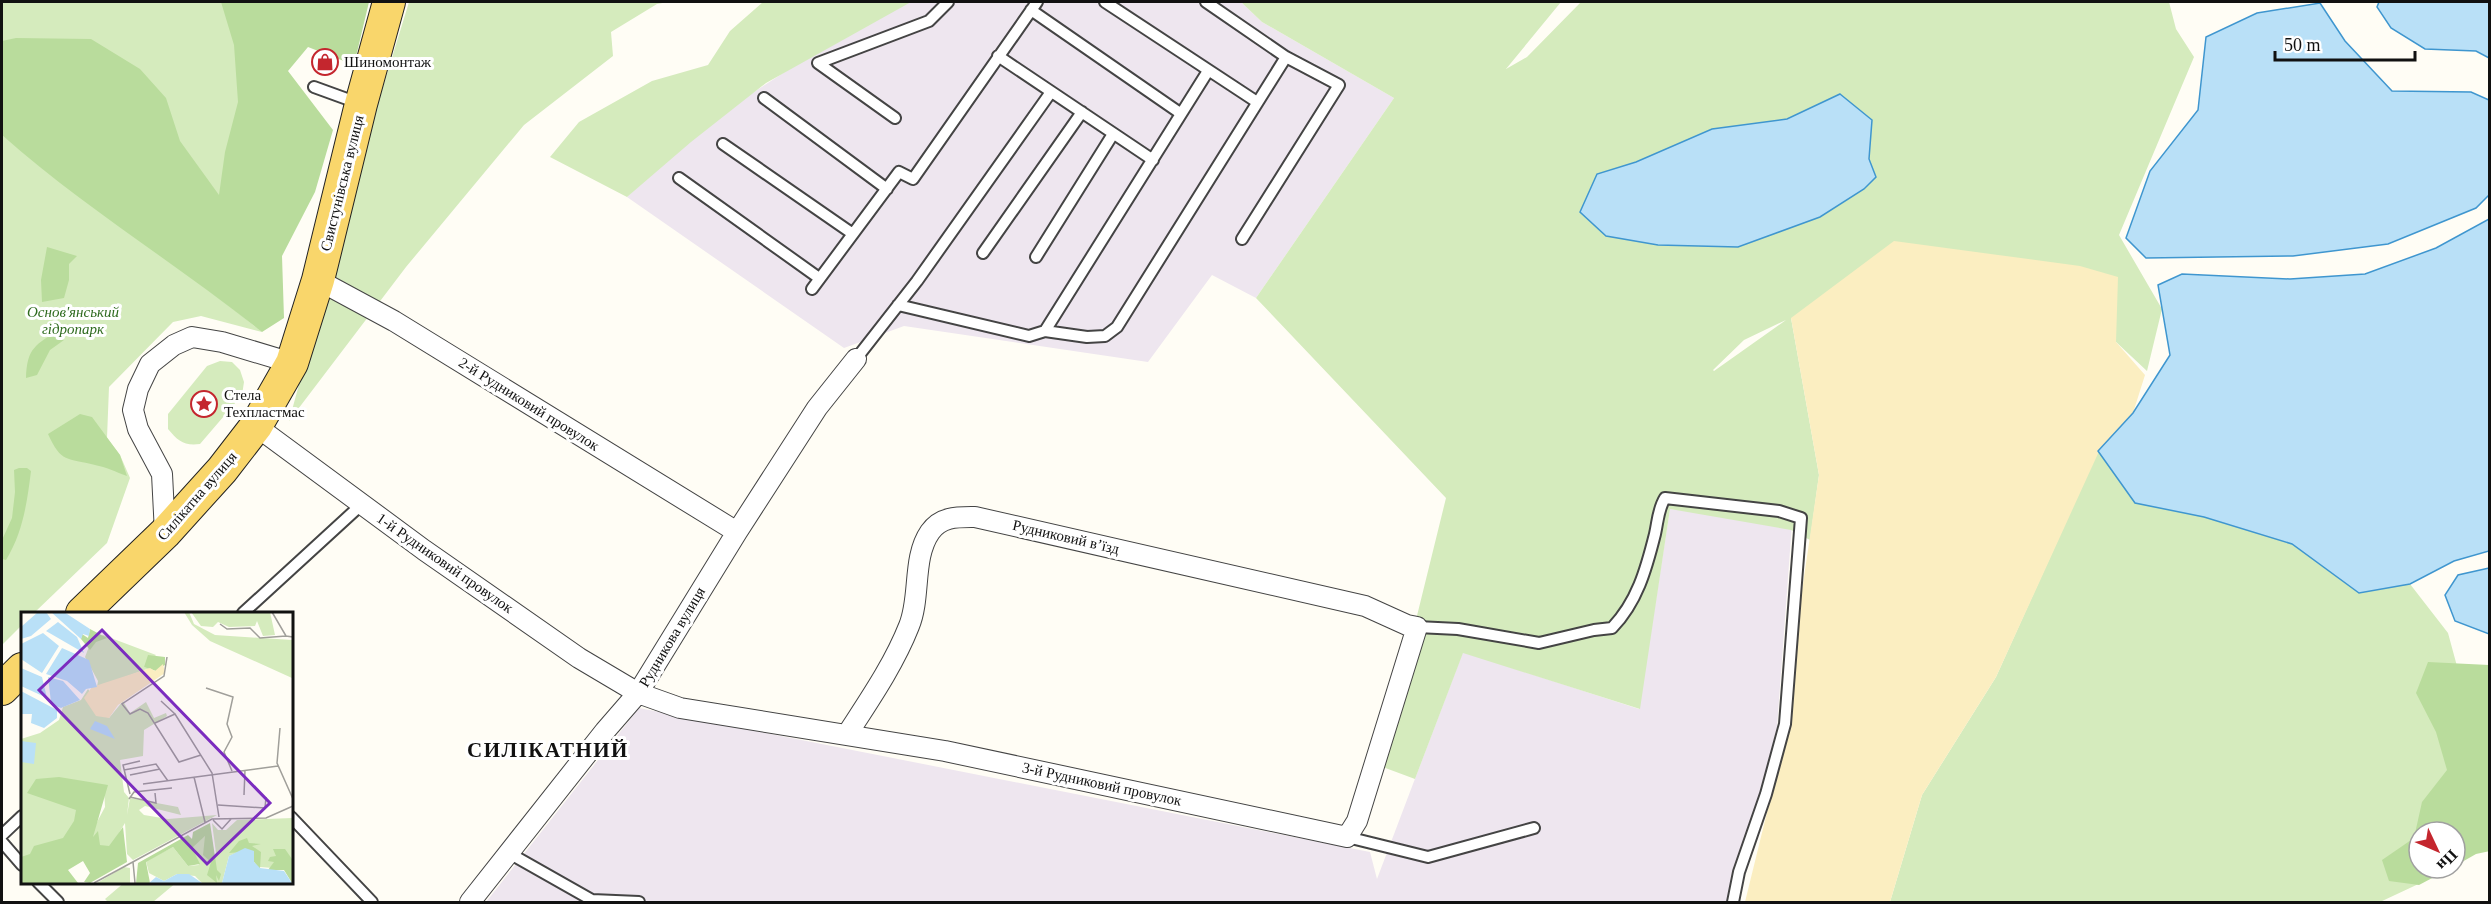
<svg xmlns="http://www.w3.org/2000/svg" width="2491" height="904" font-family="'Times New Roman',serif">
  <rect width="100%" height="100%" fill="#fffdf5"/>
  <path fill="#eee6ef" d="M887 2H1241L1262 22 1394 98 1256 298 1212 275 1148 362 904 326 844 348 627 197 684 137 839 37Z
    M1670 509 1792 523 1777 727 1733 902H486L639 708 1370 852 1377 879 1463 652 1639 709Z"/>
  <path fill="#d5ebbd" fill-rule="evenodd" d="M2 2H241L256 78 219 209 2 59Z
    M409 2H668L657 4 611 32 613 56 524 125 406 267 289 421 360 162Z
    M763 2H911L766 83 691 142 627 197 550 157 579 122 652 81 708 65 730 31Z
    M1241 2H1561L1506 69 1527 57 1581 2H2169L2176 29 2194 57 2119 235 2162 309 2147 371 2116 342 1791 318 1819 475 1810 540 1791 530 1670 509 1640 709 1463 653 1415 779 1380 766 1446 498 1256 298 1394 98 1262 22ZM1786 320 1714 371 1713 370 1744 340Z
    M2 135 207 288 262 332 201 316 173 322 109 387 107 438 120 455 130 478 107 543 34 613H22V625L2 645Z
    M220 361 232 362 240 370 244 382 242 395 200 444C184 446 178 441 168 429V414L207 366Z
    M2098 451 2135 503 2204 517 2292 544 2359 593 2410 584 2448 633 2470 714 2450 832H2419V868L2442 873 2380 902H1890L1922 795 1996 677Z
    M125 882H177L153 902H108L105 899Z"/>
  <path fill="#b9dc9c" d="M221 2H369L354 65 308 47 288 71 333 130 315 192 282 256 284 318 262 332C177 264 83 207 2 135V41L16 38 91 39 140 69 166 98 180 141 219 195 225 152 238 102 234 45Z
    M47 247 77 256 69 264V280L64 298 42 302 41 280Z
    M60 329 64 340 50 350 37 375 26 378C27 347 36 345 60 329Z
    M80 414 92 417 120 455 127 476C116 472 106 467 95 465 67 458 61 463 48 434Z
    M19 468H27L31 471C27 503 23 532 6 560L2 559V540L12 518 15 492 14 470Z
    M2428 662 2489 665 2490 851 2476 854 2455 866V832H2419V868H2451L2419 885 2389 881 2382 860 2414 838 2422 802 2447 770 2436 732 2416 693Z"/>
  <path fill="#fbeec1" d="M1894 241 2080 266 2118 277 2116 342 2145 375 2133 413 2101 447 1996 677 1922 795 1890 902H1745L1773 788 1819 475 1791 318Z"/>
  <path fill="#b9e0f7" stroke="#3f96cf" stroke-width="1.5" d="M2379 2H2489V58L2476 51 2425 49 2391 28 2377 7Z
    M2320 3 2345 41 2392 91 2471 92 2489 100V195L2476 208 2388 244 2293 256 2146 258 2126 238 2150 171 2198 110 2206 37 2257 13Z
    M1840 94 1872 120 1869 159 1876 177 1864 189 1820 217 1738 247 1658 245 1606 236 1580 212 1597 174 1636 162 1712 129 1787 119Z
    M2489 219V551L2454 561 2410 584 2359 593 2292 544 2204 517 2135 503 2098 451 2133 413 2170 355 2158 285 2182 274 2290 279 2365 274 2436 248Z
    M2489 568H2490L2489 634 2455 621 2445 595 2458 575Z"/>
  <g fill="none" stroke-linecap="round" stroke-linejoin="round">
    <defs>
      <path id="service" d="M1105 2 1257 102
        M1206 2 1286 57 1339 85 1242 239
        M1031 10 1180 113
        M998 56 1153 160
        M314 87 358 103
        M764 98 887 189
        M895 118 818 63 929 21 948 2
        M723 144 853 234
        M679 178 819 278
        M983 253 1082 112
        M1036 257 1113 134
        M812 289 899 172 913 179 1037 2
        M898 305 1029 336 1045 331 1087 337 1105 336 1117 327 1286 57
        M1045 331 1208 71
        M856 359 917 281 1051 92
        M243 613 362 504
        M1417 627 1458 629 1539 643 1594 630 1612 628C1637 602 1646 570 1655 534 1658 521 1658 509 1665 498L1779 511 1801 518 1785 724 1766 794 1739 872 1733 902
        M291 817 372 902
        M2 835 22 816
        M1347 837 1428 857 1534 828
        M2 842 22 865
        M509 853 592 900 639 902
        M38 882 58 902"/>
      <path id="minor" d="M318 280 394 321 737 532
        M256 426 424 550 579 658 638 693 680 708 945 751 1347 837 1357 821 1417 627 1407 625 1365 606 975 517C958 517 941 516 930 532 912 558 921 597 909 626 894 664 870 699 848 733
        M165 533 162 474 138 429 133 410 138 389 150 364 174 345 192 337 222 342 292 363
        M470 902 605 731 638 693 737 532 817 408 856 359"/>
      <path id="primary" d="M82 613 165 533 222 470 256 426 292 363 318 280 361 104 389 2
        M2 689 22 669"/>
    </defs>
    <use href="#service" stroke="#444" stroke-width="14"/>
    <use href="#minor" stroke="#444" stroke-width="22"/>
    <use href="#primary" stroke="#222" stroke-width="34"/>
    <use href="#service" stroke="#fff" stroke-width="10"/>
    <use href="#minor" stroke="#fff" stroke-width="20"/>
    <use href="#primary" stroke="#f9d66b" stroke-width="32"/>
  </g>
  <defs>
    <symbol id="shop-ring" viewBox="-11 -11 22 22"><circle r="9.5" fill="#fff" stroke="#c4262e" stroke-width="1.5"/><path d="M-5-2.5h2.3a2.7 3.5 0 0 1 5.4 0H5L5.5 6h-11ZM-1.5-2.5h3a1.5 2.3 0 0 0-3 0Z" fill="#c4262e"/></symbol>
    <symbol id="sight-ring" viewBox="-11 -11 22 22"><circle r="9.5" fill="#fff" stroke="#c4262e" stroke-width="1.5"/><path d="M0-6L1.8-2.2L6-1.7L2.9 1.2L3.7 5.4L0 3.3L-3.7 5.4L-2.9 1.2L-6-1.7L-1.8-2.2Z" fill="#c4262e"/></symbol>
  </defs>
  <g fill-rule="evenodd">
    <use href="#shop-ring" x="310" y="47" width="30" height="30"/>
    <use href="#sight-ring" x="189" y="389" width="30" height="30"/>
  </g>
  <g text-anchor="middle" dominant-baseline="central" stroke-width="6" stroke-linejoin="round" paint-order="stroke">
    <g font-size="15" fill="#111" stroke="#fff" text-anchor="start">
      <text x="344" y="62">Шиномонтаж</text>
      <text x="224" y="395">Стела<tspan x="224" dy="17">Техпластмас</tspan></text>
    </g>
    <g font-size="15" fill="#111" stroke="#fff">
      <text transform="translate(342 183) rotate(-76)">Свистунівська вулиця</text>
      <text transform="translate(529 404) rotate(32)">2-й Рудниковий провулок</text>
      <text transform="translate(197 496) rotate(-49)">Силікатна вулиця</text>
      <text transform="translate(1066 537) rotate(13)">Рудниковий в’їзд</text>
      <text transform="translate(445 563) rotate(35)">1-й Рудниковий провулок</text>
      <text transform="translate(672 637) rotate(-59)">Рудникова вулиця</text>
      <text transform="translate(1102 784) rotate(12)">3-й Рудниковий провулок</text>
    </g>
    <g font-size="15" font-style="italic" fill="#2f6b1f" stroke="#fff">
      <text x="73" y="312">Основ'янський<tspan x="73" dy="17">гідропарк</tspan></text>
    </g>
    <g font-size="21" font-weight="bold" letter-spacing="1.5" fill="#111" stroke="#fff">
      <text x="548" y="750">СИЛІКАТНИЙ</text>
    </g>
  </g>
  <g transform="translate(21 612)">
    <rect width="272" height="272" fill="#fffdf5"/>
    <path d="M163 0H168L173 12 194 23 271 28V66L189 29 171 13ZM170 0H249L254 23 242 24 236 9 234 14 208 15 197 10 192 15 180 14ZM82 23 135 43 123 55 129 56 76 75 77 69 64 45 69 32ZM67 77 88 106 102 89 109 101 125 90 133 106 145 101 146 104 123 118 122 144 99 148 103 180 108 186 106 203 109 186 157 195 160 203 124 194 118 198 123 203 147 207 196 203 112 248 106 242 104 211 93 229V238L66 229 84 195 83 176 42 232 0 259V127L19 121 38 108 42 95 60 88ZM271 206V269L264 257 239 255 235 240 228 236 208 244 201 271H181L174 264 156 262 143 269 128 261 125 249 152 235 167 254 178 253 168 237 186 222 190 252 195 241 191 211 197 218H205L216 208ZM103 255 109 256V271H76Z" fill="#d5ebbd"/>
    <path d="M69 17 86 26 75 30 69 38 60 27 61 22 67 26ZM127 43 144 45V53L135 59 123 55ZM38 165 87 173 72 225 77 219 79 233 88 234 102 215 106 250 69 271 63 270 69 261 62 249 47 258 57 271H0V245L9 242 13 234 42 226 53 209 55 198 6 181 15 167ZM189 211 196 258 200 262 198 269 195 263 196 271 186 263 190 250 182 243 184 224 171 236 179 252 167 254 152 235 125 250 129 271H115L117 251 167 223 171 227 172 220ZM226 226 228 231 240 232 231 234 240 240 239 257 233 250V239L208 241 218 229ZM252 237H264L271 247V271L263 258H247L253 250 247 249 249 245 255 244Z" fill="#b9dc9c"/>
    <path d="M142 52 144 61 97 93 88 106 75 104 63 86 71 75 129 56 134 59Z" fill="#fbeec1"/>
    <path d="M17 0H25L30 7 10 24 0 27V15ZM30 0H43L69 17 68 24 62 22 60 27ZM37 10 56 25 63 41 25 19ZM22 21 38 34 21 61 0 47V32ZM41 36 68 48 76 75 65 77 61 82 46 69 25 62ZM0 56 21 65 26 86 0 74ZM27 65 42 69 59 88 40 96 35 94 30 90ZM0 79 36 98V106L23 116 10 111 11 102H0ZM74 109 86 114 94 127 69 117ZM0 129 15 131 13 152 0 150ZM224 236 233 239V250L239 256 263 259 271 271H201L208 244ZM156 262H168L181 271H128L135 265 143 269Z" fill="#b9e0f7"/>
    <path fill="none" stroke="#a09f9a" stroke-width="1.5" d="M251 0 265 24 272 25M199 12 206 17 229 16 239 26 265 24M146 45 143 64 101 92 109 102 119 97 127 101 158 150 180 143M185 76 212 85 206 112 211 125 203 140 211 159M140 89 154 102M134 111 154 102 191 161 198 205M259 116 256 151 272 187M103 158 135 152 147 169M109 163 139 157M173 165 184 210M122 172 257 154M109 182 102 153 119 149M223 183 224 158M109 185 135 191 134 181M108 187 113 180 151 176M197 193 244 196 245 185M192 208 201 217 210 207M112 250 114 271M73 271 191 207 245 206 272 194"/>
    <path fill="#7b2cbf" fill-opacity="0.15" stroke="#7b2cbf" stroke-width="3" d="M81 18 249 191 186 252 18 78Z"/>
    <rect width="272" height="272" fill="none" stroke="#111" stroke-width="3"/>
  </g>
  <rect width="2491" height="904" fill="none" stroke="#111111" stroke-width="6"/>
  <g transform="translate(2437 850) rotate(134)"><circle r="28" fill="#ffffff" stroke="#a0a0a0" stroke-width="1.5"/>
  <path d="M0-4.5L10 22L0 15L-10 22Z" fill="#c4262e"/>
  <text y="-9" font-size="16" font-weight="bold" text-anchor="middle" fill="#111111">Пн</text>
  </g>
  <path d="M2275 51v9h140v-9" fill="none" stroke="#111111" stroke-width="3"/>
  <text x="2284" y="51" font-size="18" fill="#111111" stroke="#ffffff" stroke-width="4.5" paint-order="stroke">50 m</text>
</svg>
